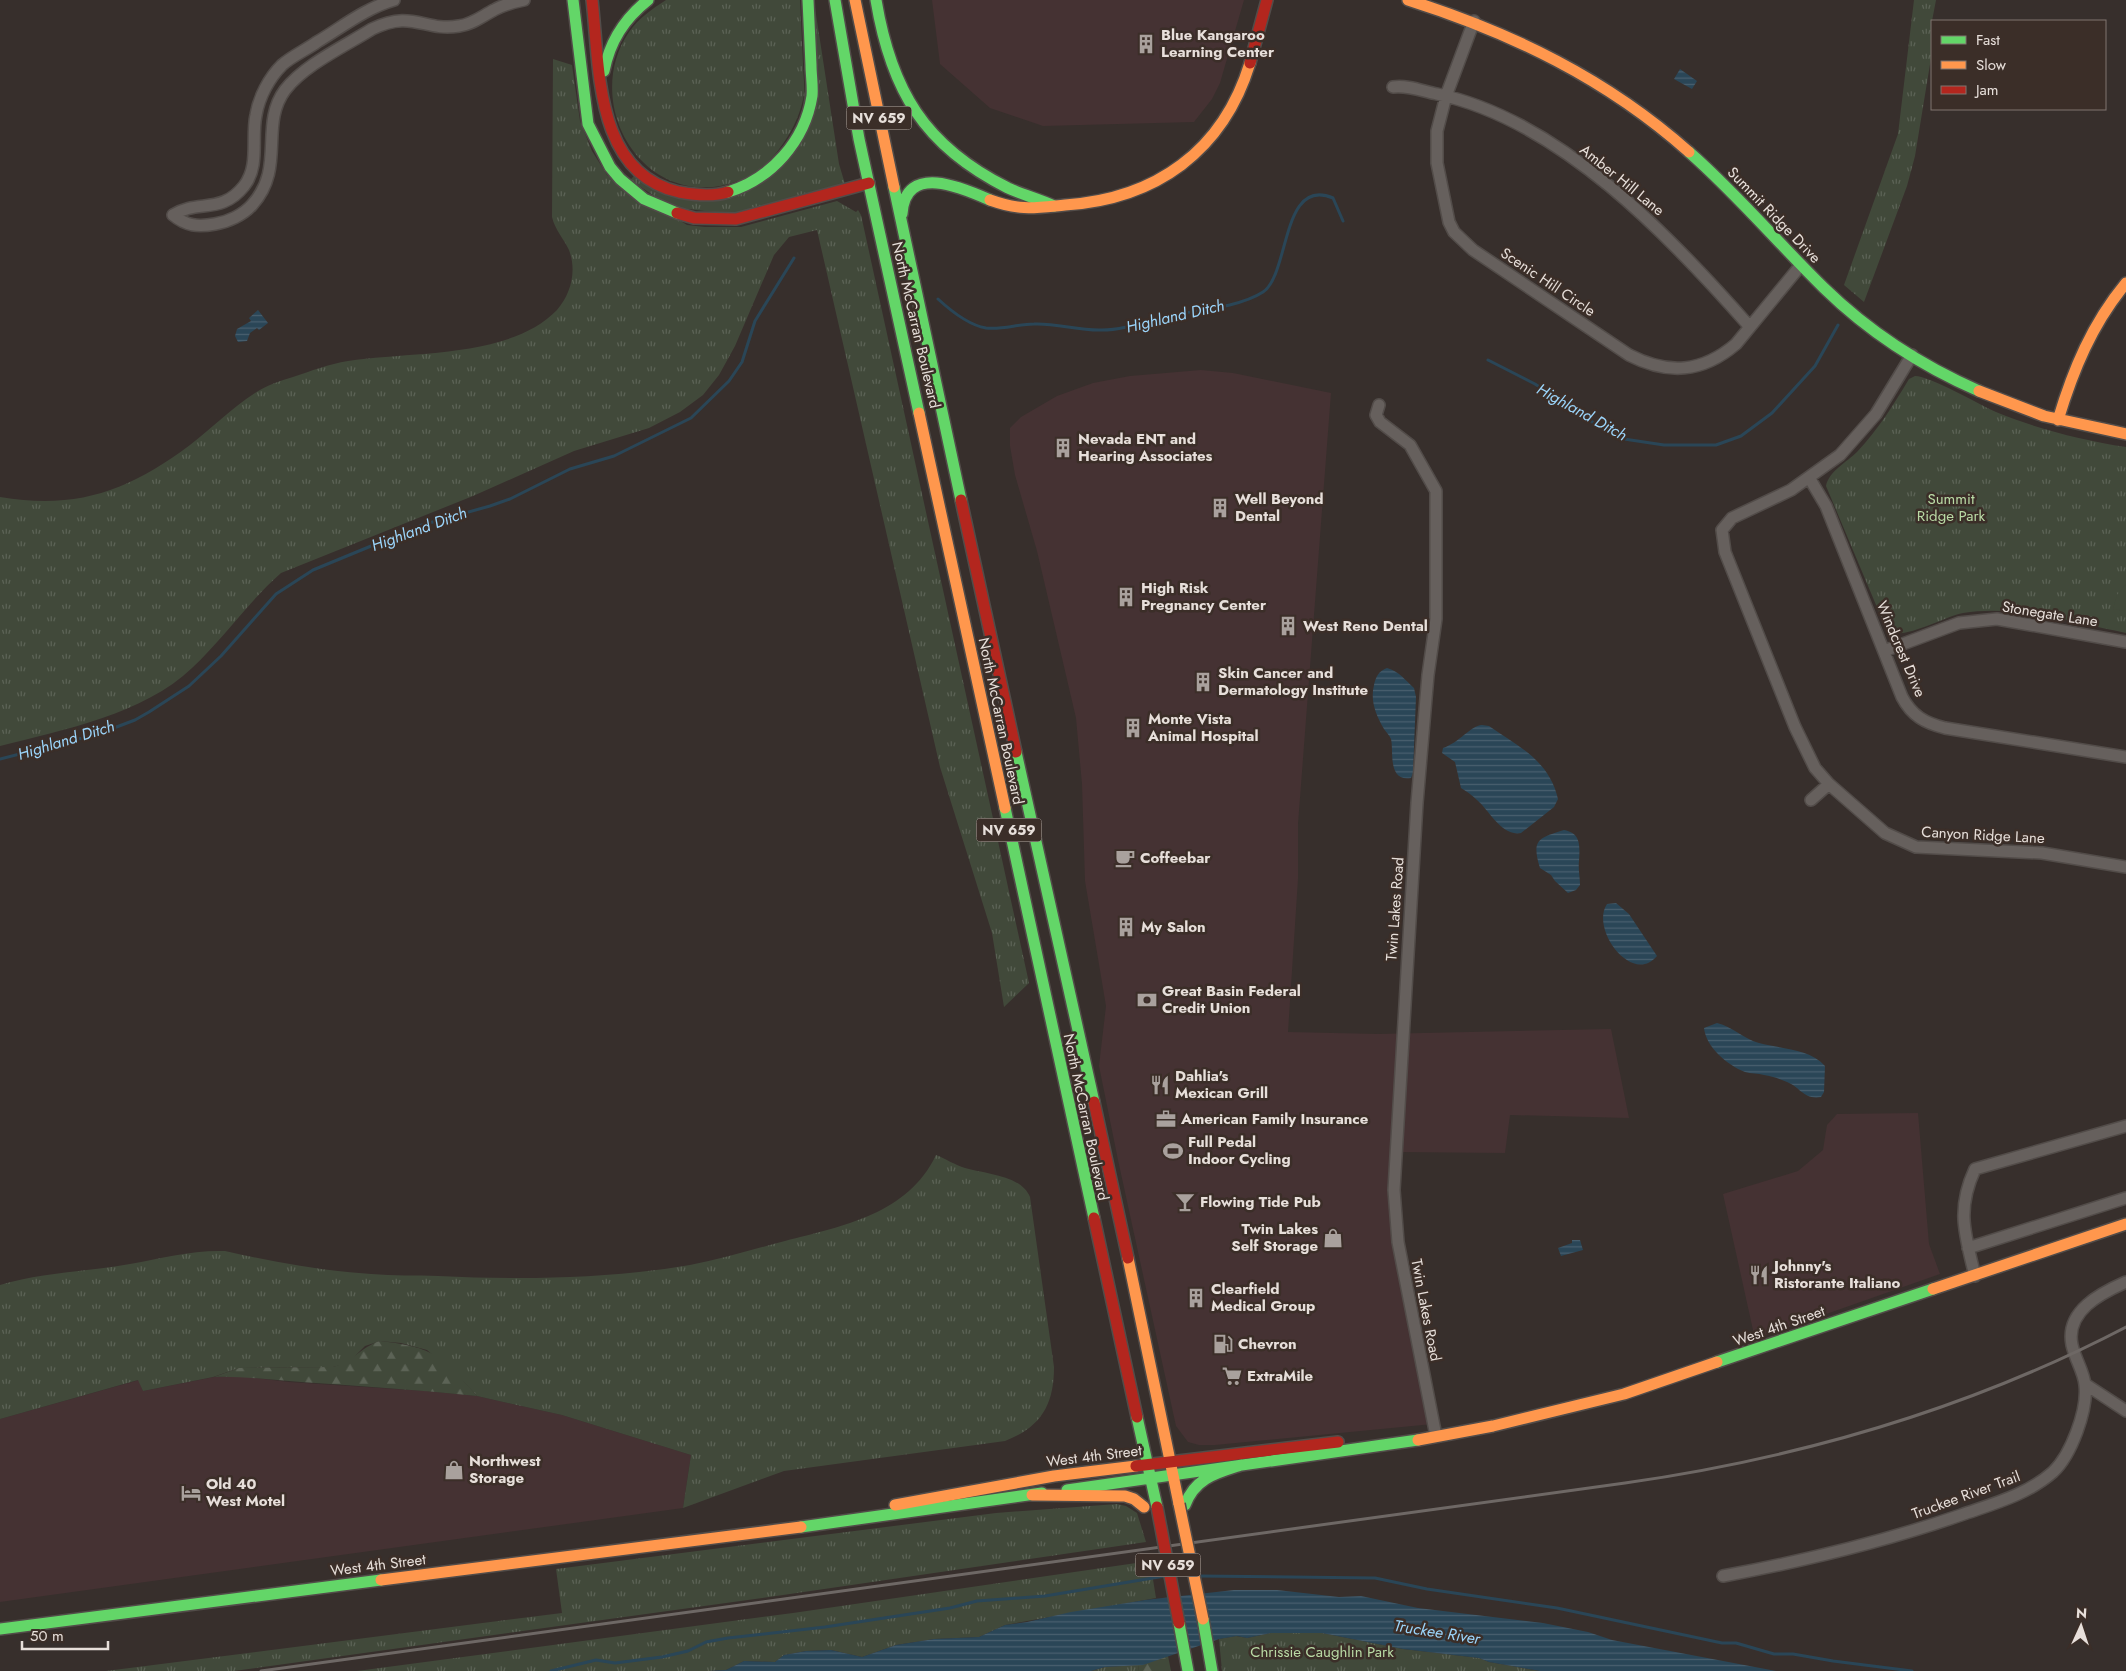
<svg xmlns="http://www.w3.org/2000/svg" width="2126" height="1671" font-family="Jost,sans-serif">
  <defs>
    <pattern id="grass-tufts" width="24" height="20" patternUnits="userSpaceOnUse" patternTransform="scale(1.25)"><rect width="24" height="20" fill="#41493a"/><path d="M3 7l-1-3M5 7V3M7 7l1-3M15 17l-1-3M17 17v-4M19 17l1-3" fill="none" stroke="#5c6356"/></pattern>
    <pattern id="forest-firs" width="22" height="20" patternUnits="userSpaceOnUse" patternTransform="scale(1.25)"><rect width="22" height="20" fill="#41493a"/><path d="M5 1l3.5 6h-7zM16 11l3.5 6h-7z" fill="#5c6356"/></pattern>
    <pattern id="water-rules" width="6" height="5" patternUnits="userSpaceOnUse" patternTransform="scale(1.25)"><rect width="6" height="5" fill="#2a4657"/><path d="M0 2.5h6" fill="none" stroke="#49606f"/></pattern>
  </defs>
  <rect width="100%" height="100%" fill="#372f2c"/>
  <path fill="#453233" d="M932 0H1244L1220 83 1212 99 1194 122 1043 126 990 108 940 64Z
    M1201 370 1233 373 1331 393 1298 824V879L1288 1032 1378 1034 1611 1029 1629 1118 1510 1115 1505 1153 1395 1152 1394 1190 1433 1424 1215 1445H1199L1188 1442 1176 1426 1118 1160 1099 1066 1106 1006 1085 881 1082 784 1076 718 1037 551 1015 475 1010 446V428L1021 417 1057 396 1093 383 1130 376Z
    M1918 1113 1929 1244 1940 1274 1755 1339 1723 1194 1798 1171 1823 1150 1827 1125 1837 1114Z
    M241 1376 289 1382 426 1391 477 1396 562 1415 691 1455 683 1508 0 1602V1419L139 1380 143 1391 214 1377Z"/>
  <path fill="url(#grass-tufts)" d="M666 0H800C801 21 802 43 803 64 803 74 805 85 804 94 800 120 785 145 767 163 751 177 734 185 713 187 632 194 585 96 629 32 639 18 652 9 666 0Z
    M1914 0H1936L1932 21V52L1915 156 1907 186 1864 302 1844 285 1898 134Z
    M815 8 839 164 845 184 730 214 671 207 630 180 636 174 704 201 798 146Z
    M553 59 572 65 580 121 592 151 607 175 687 225 705 227H741L837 201 856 212 858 210 861 215 1029 983 1004 1007 992 933 940 767 817 230 789 237 774 255 735 346 719 375 703 395 680 412 649 428 574 451 473 496 281 573C248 602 224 638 192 668 144 714 63 730 0 746V497C77 510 128 491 190 445 212 428 232 408 255 393 267 385 280 381 293 377 311 371 329 364 348 361 410 351 510 359 557 310 571 294 577 271 569 250 564 239 555 230 552 217Z
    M1915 376C1930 376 1978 404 1996 412 2037 429 2082 440 2126 447V633C2075 623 2014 604 1963 613 1943 617 1903 641 1887 631L1826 486C1829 471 1847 462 1857 452 1878 430 1894 404 1909 379Z
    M936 1155C946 1159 955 1165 965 1168 985 1174 1021 1175 1030 1197L1054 1367C1054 1405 1041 1427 1005 1441L784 1471 683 1508 691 1455 562 1415 477 1396 464 1382 427 1350 401 1343 380 1341 365 1346 348 1363 333 1367 239 1368 213 1377 143 1391 138 1380 0 1419V1285C43 1272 86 1272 130 1264 162 1258 192 1250 225 1251 273 1262 322 1271 371 1274 393 1276 416 1275 438 1276 522 1280 607 1279 690 1265 722 1259 754 1249 785 1241 843 1226 908 1214 936 1155Z
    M1117 1504 1126 1506 1137 1513 1146 1542 783 1595 234 1671H106L562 1613 556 1569 996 1513Z
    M1150 1561 1156 1598 1005 1625 979 1637 934 1639 896 1645 862 1657 831 1650 806 1651 784 1655 775 1662 744 1661 726 1670 709 1671H357L793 1613Z
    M1271 1633H1322L1403 1649 1479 1658 1489 1662 1540 1671H1222L1219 1639 1236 1636 1247 1638Z
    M1138 1665 1139 1671H1091L1105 1667Z"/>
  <path fill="url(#forest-firs)" d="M380 1341C434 1347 442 1356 477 1396 418 1390 360 1386 301 1382 272 1380 243 1376 214 1377L239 1368 333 1367C356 1360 359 1348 380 1341Z
    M1168 1656 1171 1671H1139L1138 1665Z"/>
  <path fill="#41493a" d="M2126 584V611L2113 609 2117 595Z"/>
  <path fill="url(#water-rules)" d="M1680 69 1697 81 1692 89 1674 79Z
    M258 310 268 323 259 330 257 328 250 333 247 341 238 342 235 336 237 329 251 321 249 318Z
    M1387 668C1399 671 1406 681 1414 688L1416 697 1413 773 1411 778C1387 782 1394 751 1391 739 1389 735 1387 733 1384 729 1376 715 1370 701 1374 685 1376 676 1379 671 1387 668Z
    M1482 725 1489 726C1519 747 1549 760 1558 799L1554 807 1521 833C1502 837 1489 810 1477 800 1472 795 1466 791 1461 788L1455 762 1442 753 1443 748C1459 743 1470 726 1482 725Z
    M1564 830C1581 833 1580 846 1579 861 1578 869 1580 877 1580 885L1576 890 1568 893 1555 881 1551 875 1540 868C1531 839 1539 838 1564 830Z
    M1616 903 1629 914 1657 956C1632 986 1590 929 1607 904Z
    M1717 1023C1733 1027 1744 1039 1759 1043 1780 1049 1809 1048 1825 1066L1824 1092 1821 1097C1804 1100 1800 1087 1787 1082 1780 1079 1772 1076 1764 1075 1758 1073 1751 1074 1745 1072 1727 1065 1706 1047 1704 1028Z
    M1572 1240H1580L1583 1250 1561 1256 1558 1248 1572 1243Z
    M1234 1590H1277L1339 1597 1361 1596 1418 1608 1543 1623 1588 1632 1612 1640 1776 1671H1540L1489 1662 1479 1658 1403 1649 1322 1633H1271L1247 1638 1237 1636 1219 1639 1143 1665 1105 1667 1091 1671H709L726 1670 744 1661 775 1662 784 1655 806 1651 831 1650 862 1657 896 1645 934 1639 979 1637 1005 1625 1027 1622 1071 1612 1145 1600Z"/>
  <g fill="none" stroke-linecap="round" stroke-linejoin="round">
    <path stroke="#2a4657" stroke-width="3" d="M938 299C951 311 968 325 986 328 1002 330 1018 324 1034 324 1057 323 1079 331 1102 330 1125 330 1149 320 1172 315 1199 310 1240 307 1263 292 1290 274 1281 176 1333 198L1343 221
      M1488 360 1535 384 1609 433 1624 439 1664 445H1716L1741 436 1772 413 1815 366 1838 325
      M0 759 98 734 135 720 149 712 189 686 221 656 276 594 313 570 422 525 490 506 510 499 570 469 614 456 691 418 729 381 742 362 755 321 794 258
      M1199 1576 1375 1578 1427 1589 1557 1608 1722 1643H1736L1774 1654H1793L1833 1661 1912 1671
      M551 1671 596 1660 615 1663 662 1657 688 1651 706 1642 728 1638 825 1627 950 1608 977 1601 1045 1596 1165 1576"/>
    <defs>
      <path id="street" d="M394 0C366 8 342 27 317 42 306 50 292 56 282 65 269 78 259 97 256 115 251 138 260 166 244 186 221 215 198 199 173 215 186 226 198 227 215 224 228 222 243 215 252 205 286 168 259 125 285 90 304 65 345 46 372 29 413 9 424 32 459 26 473 24 482 16 494 10 503 5 514 2 524 0
        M1474 21 1446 96 1437 131V163L1449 222 1454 232 1473 250 1629 355C1668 375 1702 373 1736 344L1801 265
        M1393 87C1408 85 1422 91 1437 94 1560 120 1670 236 1750 327
        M1912 355 1876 414 1840 455 1791 490 1732 518 1722 530 1725 552 1795 727 1815 768 1829 784 1885 833 1916 847 2042 853 2126 867
        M1379 405 1376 415 1380 422 1410 445 1436 491V619L1428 675 1417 803 1394 1190 1398 1242 1436 1436
        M1810 479 1826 506 1902 697C1912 716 1925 723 1945 728L2126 757
        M1884 651 1959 623 1997 619 2126 642
        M1811 800 1829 784
        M1968 1248 2126 1198
        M1975 1276C1965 1234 1956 1210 1975 1169L2126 1126
        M2085 1384 2126 1411
        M1723 1576C1804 1561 1883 1542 1961 1515 1992 1504 2027 1495 2053 1472 2071 1455 2088 1410 2085 1385 2084 1372 2075 1359 2072 1345 2065 1311 2101 1293 2126 1282"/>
      <path id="fast" d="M573 0 588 124 610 167 620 179 644 199 677 213
        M835 0 859 139 919 413
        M876 0C891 90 924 146 1008 188 1023 195 1039 199 1054 206
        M604 71C610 41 624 19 648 0
        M1689 152C1737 194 1778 243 1824 288 1868 331 1922 366 1979 391
        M894 187 961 500
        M728 192C771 179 805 141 812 96 813 86 811 75 811 65 810 43 809 22 808 0
        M902 214C905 162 963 188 990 200
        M1016 752 1094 1102
        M1005 808 1094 1218
        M1717 1362 1933 1289
        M1137 1417 1157 1507
        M1067 1490 1418 1440
        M1185 1505C1195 1478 1216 1473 1241 1465
        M801 1527 1042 1493
        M1203 1619 1212 1671
        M1179 1623 1188 1671
        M0 1629 381 1580"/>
      <path id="slow" d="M855 0 894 187
        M1408 0C1512 33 1607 79 1689 152
        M990 200C1021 211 1034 208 1065 205 1156 199 1223 151 1250 63
        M1979 391 2044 416 2126 434
        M919 413 1005 808
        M2058 420C2073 370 2092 324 2126 283
        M1128 1258 1179 1504
        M1933 1289 2126 1224
        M1418 1440 1493 1426 1624 1394 1717 1362
        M1032 1495 1125 1496 1134 1499 1144 1507
        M895 1505 1054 1476 1136 1466
        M381 1580 801 1527"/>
      <path id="jam" d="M592 0C600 67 594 173 679 192 695 195 712 197 728 192
        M1250 63 1267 0
        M677 213 694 218 736 219 869 183
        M961 500 1016 752
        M1094 1102 1128 1258
        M1094 1218 1137 1417
        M1136 1466 1338 1442"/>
    </defs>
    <use href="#street" stroke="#524c49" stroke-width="14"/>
    <use href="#fast" stroke="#524c49" stroke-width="14"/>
    <use href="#slow" stroke="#524c49" stroke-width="14"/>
    <use href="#jam" stroke="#524c49" stroke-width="14"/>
    <use href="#street" stroke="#66605d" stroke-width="11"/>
    <use href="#fast" stroke="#63d668" stroke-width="11"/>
    <use href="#slow" stroke="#ff974d" stroke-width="11"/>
    <use href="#jam" stroke="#b3261e" stroke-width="11"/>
    <path stroke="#6e6865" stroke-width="3" d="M261 1671 1625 1483C1800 1458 1969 1409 2126 1327"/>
    <defs>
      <path id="slow-bridge" d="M1179 1504 1203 1619"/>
      <path id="jam-bridge" d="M1157 1507 1179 1623"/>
    </defs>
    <use href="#slow-bridge" stroke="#524c49" stroke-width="14" stroke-linecap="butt"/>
    <use href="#jam-bridge" stroke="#524c49" stroke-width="14" stroke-linecap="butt"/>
    <use href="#slow-bridge" stroke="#ff974d" stroke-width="11"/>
    <use href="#jam-bridge" stroke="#b3261e" stroke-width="11"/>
  </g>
  <defs>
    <symbol id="building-bare" viewBox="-9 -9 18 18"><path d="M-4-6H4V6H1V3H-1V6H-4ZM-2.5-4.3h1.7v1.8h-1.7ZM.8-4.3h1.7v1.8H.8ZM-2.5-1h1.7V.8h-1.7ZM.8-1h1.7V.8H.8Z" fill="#a9a19d" stroke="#3b2e28" stroke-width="2.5" paint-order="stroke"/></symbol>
    <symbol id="cafe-bare" viewBox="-9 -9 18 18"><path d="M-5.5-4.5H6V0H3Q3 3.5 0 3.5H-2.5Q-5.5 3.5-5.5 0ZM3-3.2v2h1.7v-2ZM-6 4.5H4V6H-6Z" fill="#a9a19d" stroke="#3b2e28" stroke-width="2.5" paint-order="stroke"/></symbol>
    <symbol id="bank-bare" viewBox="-9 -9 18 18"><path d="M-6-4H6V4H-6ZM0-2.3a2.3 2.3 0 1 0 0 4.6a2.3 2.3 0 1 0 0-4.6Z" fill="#a9a19d" stroke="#3b2e28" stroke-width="2.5" paint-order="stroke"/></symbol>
    <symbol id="restaurant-bare" viewBox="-9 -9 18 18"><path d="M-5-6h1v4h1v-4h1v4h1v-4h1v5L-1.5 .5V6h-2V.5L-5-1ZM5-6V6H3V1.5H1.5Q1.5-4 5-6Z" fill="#a9a19d" stroke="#3b2e28" stroke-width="2.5" paint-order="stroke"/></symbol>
    <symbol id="office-bare" viewBox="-9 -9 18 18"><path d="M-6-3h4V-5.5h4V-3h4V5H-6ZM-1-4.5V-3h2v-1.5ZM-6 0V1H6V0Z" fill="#a9a19d" stroke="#3b2e28" stroke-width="2.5" paint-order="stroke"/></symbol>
    <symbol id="stadium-bare" viewBox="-9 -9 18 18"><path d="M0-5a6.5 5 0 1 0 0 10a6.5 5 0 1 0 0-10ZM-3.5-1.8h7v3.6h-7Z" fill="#a9a19d" stroke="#3b2e28" stroke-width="2.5" paint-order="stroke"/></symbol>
    <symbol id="bar-bare" viewBox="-9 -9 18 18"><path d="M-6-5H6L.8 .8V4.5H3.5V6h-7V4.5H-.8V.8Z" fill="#a9a19d" stroke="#3b2e28" stroke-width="2.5" paint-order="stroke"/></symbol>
    <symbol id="shop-bare" viewBox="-9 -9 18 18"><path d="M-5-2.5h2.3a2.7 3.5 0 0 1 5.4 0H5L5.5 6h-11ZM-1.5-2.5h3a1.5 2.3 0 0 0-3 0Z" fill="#a9a19d" stroke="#3b2e28" stroke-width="2.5" paint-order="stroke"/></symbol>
    <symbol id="fuel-bare" viewBox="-9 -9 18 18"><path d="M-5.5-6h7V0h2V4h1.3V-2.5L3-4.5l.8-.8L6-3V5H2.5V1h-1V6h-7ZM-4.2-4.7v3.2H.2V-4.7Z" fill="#a9a19d" stroke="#3b2e28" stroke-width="2.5" paint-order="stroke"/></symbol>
    <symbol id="supermarket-bare" viewBox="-9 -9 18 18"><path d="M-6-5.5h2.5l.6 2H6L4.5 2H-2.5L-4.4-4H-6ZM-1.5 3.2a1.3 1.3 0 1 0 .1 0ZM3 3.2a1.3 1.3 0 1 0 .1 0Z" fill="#a9a19d" stroke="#3b2e28" stroke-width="2.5" paint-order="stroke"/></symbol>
    <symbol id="hotel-bare" viewBox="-9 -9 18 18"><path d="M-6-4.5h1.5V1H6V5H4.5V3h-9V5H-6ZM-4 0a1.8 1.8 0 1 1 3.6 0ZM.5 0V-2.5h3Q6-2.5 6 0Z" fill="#a9a19d" stroke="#3b2e28" stroke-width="2.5" paint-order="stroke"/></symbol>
  </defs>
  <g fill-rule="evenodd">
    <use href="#building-bare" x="1132" y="30" width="28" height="28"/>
    <use href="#building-bare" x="1049" y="434" width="28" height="28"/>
    <use href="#building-bare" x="1206" y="494" width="28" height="28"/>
    <use href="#building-bare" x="1112" y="583" width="28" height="28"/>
    <use href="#building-bare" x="1274" y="612" width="28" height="28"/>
    <use href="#building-bare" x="1189" y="668" width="28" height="28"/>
    <use href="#building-bare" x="1119" y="714" width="28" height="28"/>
    <use href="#cafe-bare" x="1111" y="844" width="28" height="28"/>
    <use href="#building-bare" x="1112" y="913" width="28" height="28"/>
    <use href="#bank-bare" x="1133" y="986" width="28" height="28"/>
    <use href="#restaurant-bare" x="1146" y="1071" width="28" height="28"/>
    <use href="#office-bare" x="1152" y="1105" width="28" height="28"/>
    <use href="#stadium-bare" x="1159" y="1137" width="28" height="28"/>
    <use href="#bar-bare" x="1171" y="1188" width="28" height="28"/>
    <use href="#shop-bare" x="1319" y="1224" width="28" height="28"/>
    <use href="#restaurant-bare" x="1745" y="1261" width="28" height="28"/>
    <use href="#building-bare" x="1182" y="1284" width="28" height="28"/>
    <use href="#fuel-bare" x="1209" y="1330" width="28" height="28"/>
    <use href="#supermarket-bare" x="1218" y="1362" width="28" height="28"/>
    <use href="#shop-bare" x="440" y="1456" width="28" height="28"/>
    <use href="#hotel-bare" x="177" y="1479" width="28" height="28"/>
  </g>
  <g text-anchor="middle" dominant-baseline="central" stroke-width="5" stroke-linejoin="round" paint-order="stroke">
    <g fill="#3b2e28" stroke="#b3aaa5" stroke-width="1">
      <rect x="846.5" y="106.5" width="65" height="23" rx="4"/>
      <rect x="976.5" y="818.5" width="65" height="23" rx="4"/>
      <rect x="1135.5" y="1553.5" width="65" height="23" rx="4"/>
    </g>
    <g font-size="14" font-weight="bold" fill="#e7dfda">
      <text x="879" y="118">NV 659</text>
      <text x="1009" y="830">NV 659</text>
      <text x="1168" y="1565">NV 659</text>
    </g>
    <g font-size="15" font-weight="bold" fill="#e7dfda" stroke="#3b2e28" text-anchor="start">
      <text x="1161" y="35">Blue Kangaroo<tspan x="1161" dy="17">Learning Center</tspan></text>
      <text x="1078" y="439">Nevada ENT and<tspan x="1078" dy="17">Hearing Associates</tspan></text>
      <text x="1235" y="499">Well Beyond<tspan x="1235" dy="17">Dental</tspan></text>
      <text x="1141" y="588">High Risk<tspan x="1141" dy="17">Pregnancy Center</tspan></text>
      <text x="1303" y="626">West Reno Dental</text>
      <text x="1218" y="673">Skin Cancer and<tspan x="1218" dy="17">Dermatology Institute</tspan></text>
      <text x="1148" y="719">Monte Vista<tspan x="1148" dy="17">Animal Hospital</tspan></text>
      <text x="1140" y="858">Coffeebar</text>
      <text x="1141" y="927">My Salon</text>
      <text x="1162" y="991">Great Basin Federal<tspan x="1162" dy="17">Credit Union</tspan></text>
      <text x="1175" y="1076">Dahlia's<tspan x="1175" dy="17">Mexican Grill</tspan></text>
      <text x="1181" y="1119">American Family Insurance</text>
      <text x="1188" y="1142">Full Pedal<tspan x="1188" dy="17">Indoor Cycling</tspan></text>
      <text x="1200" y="1202">Flowing Tide Pub</text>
      <text x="1318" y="1229" text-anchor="end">Twin Lakes<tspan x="1318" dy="17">Self Storage</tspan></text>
      <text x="1774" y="1266">Johnny's<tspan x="1774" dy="17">Ristorante Italiano</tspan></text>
      <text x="1211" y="1289">Clearfield<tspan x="1211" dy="17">Medical Group</tspan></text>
      <text x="1238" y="1344">Chevron</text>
      <text x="1247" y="1376">ExtraMile</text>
      <text x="469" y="1461">Northwest<tspan x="469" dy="17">Storage</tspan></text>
      <text x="206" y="1484">Old 40<tspan x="206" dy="17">West Motel</tspan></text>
    </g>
    <g font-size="15" fill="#e7dfda" stroke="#3b2e28">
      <text transform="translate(1622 180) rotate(39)">Amber Hill Lane</text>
      <text transform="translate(1774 215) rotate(46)">Summit Ridge Drive</text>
      <text transform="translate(1548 282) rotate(34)">Scenic Hill Circle</text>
      <text transform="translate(916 325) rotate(77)">North McCarran Boulevard</text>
      <text transform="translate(2050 614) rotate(9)">Stonegate Lane</text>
      <text transform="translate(1901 649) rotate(67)">Windcrest Drive</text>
      <text transform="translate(1001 721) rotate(78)">North McCarran Boulevard</text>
      <text transform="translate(1983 835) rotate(3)">Canyon Ridge Lane</text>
      <text transform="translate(1395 909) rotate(-86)">Twin Lakes Road</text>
      <text transform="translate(1086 1117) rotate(78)">North McCarran Boulevard</text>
      <text transform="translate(1426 1310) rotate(79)">Twin Lakes Road</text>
      <text transform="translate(1779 1326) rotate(-19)">West 4th Street</text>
      <text transform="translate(1094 1456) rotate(-7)">West 4th Street</text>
      <text transform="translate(1966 1495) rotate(-20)">Truckee River Trail</text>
      <text transform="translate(378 1565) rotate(-7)">West 4th Street</text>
    </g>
    <g font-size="15" fill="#b9daa5" stroke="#3b2e28">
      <text x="1951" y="499">Summit<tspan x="1951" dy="17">Ridge Park</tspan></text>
      <text x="1322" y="1652">Chrissie Caughlin Park</text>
    </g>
    <g font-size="16" font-style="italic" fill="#9bd5fb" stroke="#3b2e28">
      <text transform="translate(1175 316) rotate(-13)">Highland Ditch</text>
      <text transform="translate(1582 412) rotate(29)">Highland Ditch</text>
      <text transform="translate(419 529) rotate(-20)">Highland Ditch</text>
      <text transform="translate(66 740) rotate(-17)">Highland Ditch</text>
      <text transform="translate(1437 1632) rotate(9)">Truckee River</text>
    </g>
  </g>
  <rect x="1931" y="20" width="175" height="90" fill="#3b2e28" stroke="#80756f"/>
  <rect x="1941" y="36" width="25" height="8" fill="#63d668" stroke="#80756f"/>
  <text x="1976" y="45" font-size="15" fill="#e7dfda">Fast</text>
  <rect x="1941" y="61" width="25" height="8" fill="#ff974d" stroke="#80756f"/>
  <text x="1976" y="70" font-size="15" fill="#e7dfda">Slow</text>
  <rect x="1941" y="86" width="25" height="8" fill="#b3261e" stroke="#80756f"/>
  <text x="1976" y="95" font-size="15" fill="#e7dfda">Jam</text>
  <g transform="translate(2081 1626) rotate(3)" stroke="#3b2e28" stroke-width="4" paint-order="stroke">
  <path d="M0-4L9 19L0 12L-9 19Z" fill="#e7dfda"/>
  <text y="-8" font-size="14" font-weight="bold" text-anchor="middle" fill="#e7dfda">N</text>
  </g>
  <path d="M22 1641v8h86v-8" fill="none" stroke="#e7dfda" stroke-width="2.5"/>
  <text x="30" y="1641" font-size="15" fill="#e7dfda" stroke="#3b2e28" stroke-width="4" paint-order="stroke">50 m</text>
</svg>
